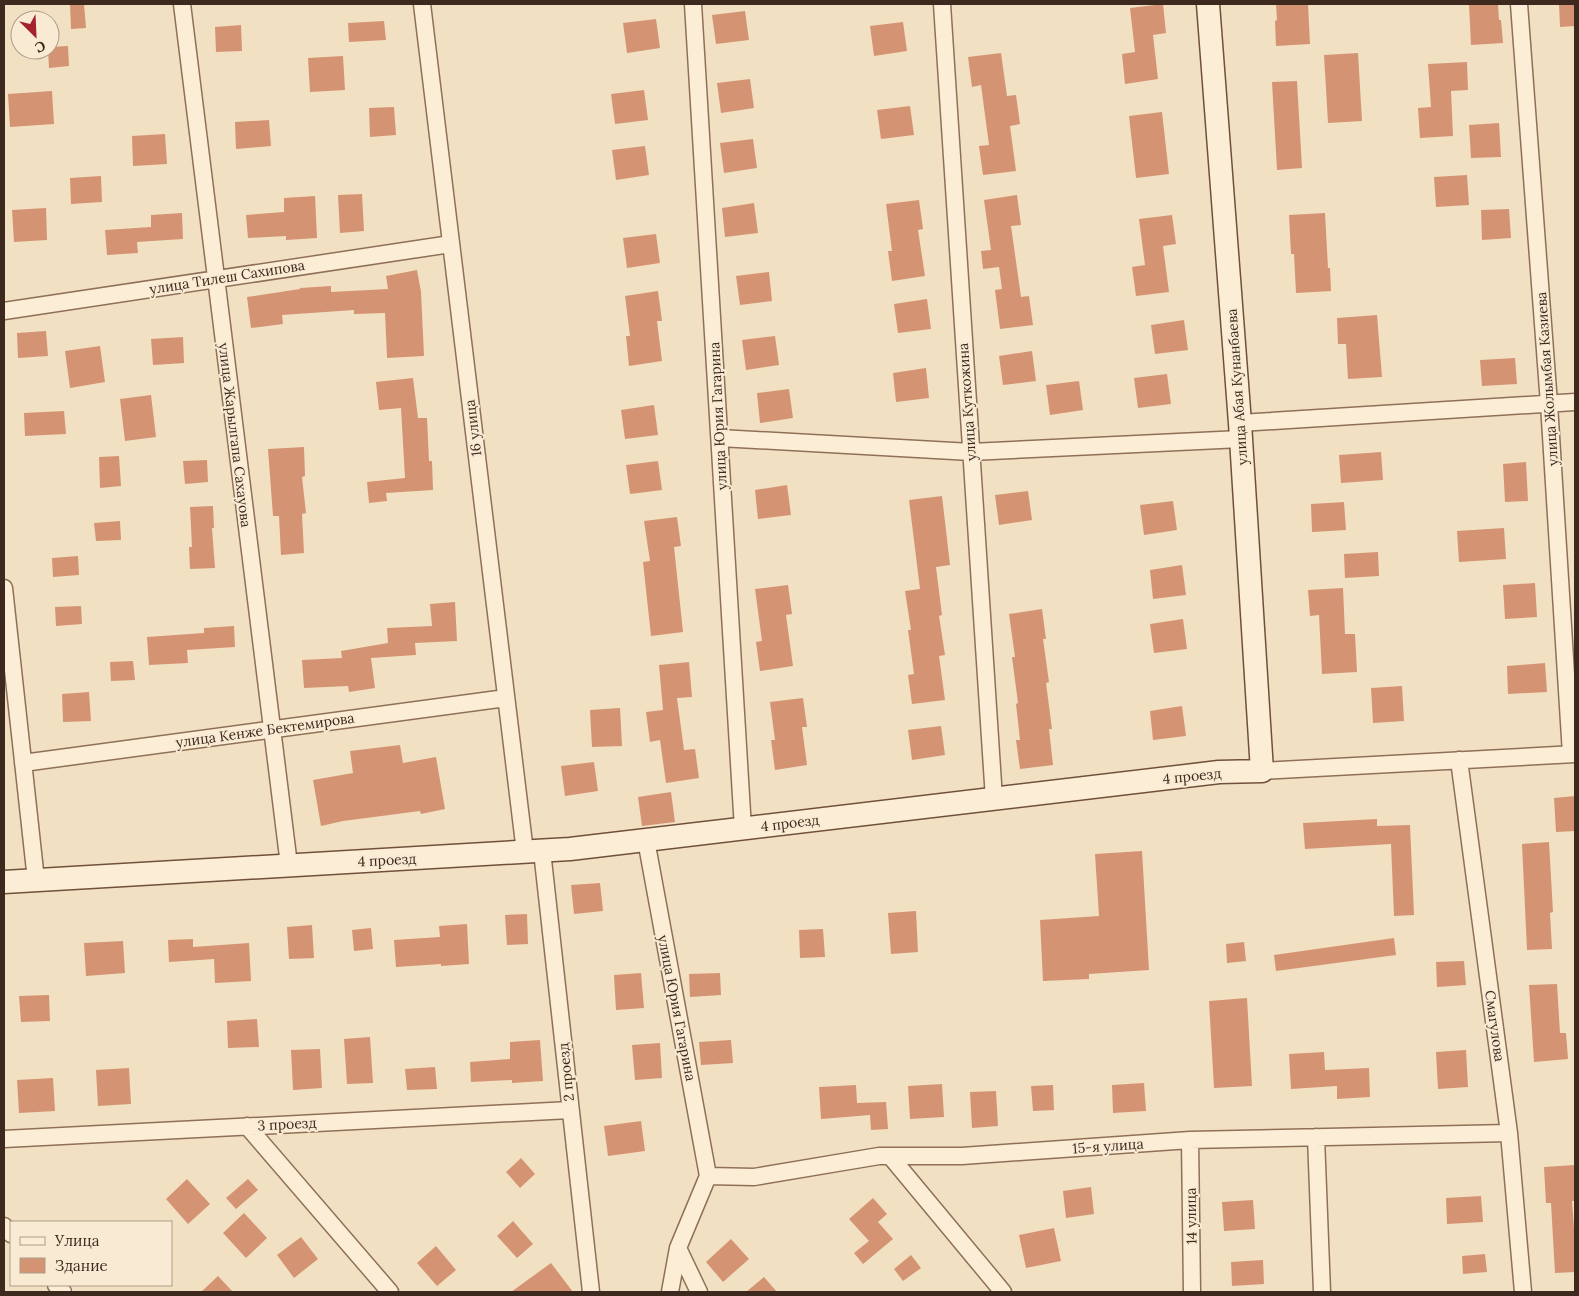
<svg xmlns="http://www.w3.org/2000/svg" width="1579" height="1296" font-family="Lora,serif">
  <rect width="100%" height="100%" fill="#f2e0c2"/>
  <path fill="#d49474" d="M70 4H84L86 28 71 29Z
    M1163 4 1166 33 1153 35 1158 79 1125 84 1122 54 1135 52 1130 8Z
    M1276 4H1308L1310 44 1276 46 1275 21 1277 20Z
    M1469 4H1498L1499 20H1501L1503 43 1471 45Z
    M1559 4H1575V26L1560 27Z
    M745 11 749 40 716 44 712 15Z
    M656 19 660 48 627 53 623 23Z
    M384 21 386 40 349 42 348 23Z
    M903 22 907 51 874 56 870 26Z
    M241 25 242 51 216 52 215 27Z
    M68 46 69 66 49 68 48 50H50V47Z
    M1001 53 1007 96 1016 95 1020 124 1010 126 1016 171 983 175 979 146 989 145 981 85 972 87 968 57Z
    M1358 53 1362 121 1328 123 1324 55Z
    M343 56 345 90 310 92 308 58Z
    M1467 62 1468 90 1451 91 1453 136 1420 138 1418 108 1431 107 1428 64Z
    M750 79 754 108 721 113 717 83Z
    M1297 81 1302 168 1277 170 1272 82Z
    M644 90 648 120 615 124 611 94Z
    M52 91 54 124 10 127 8 94Z
    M910 106 914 135 881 139 877 110Z
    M394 107 396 135 370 137 369 108Z
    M1162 112 1169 174 1136 178 1129 116Z
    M269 120 271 146 236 149 235 122Z
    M1499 123 1501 157 1471 158 1469 125Z
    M165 134 167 164 133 166 132 136Z
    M753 139 757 168 724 173 720 143Z
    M645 146 649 175 616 180 612 150Z
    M1467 175 1469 205 1436 207 1434 177Z
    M101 176 102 202 71 204 70 178Z
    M362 194 364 231 340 233 338 195Z
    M1017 195 1021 225 1011 226 1021 297 1029 296 1033 325 1000 329 995 290 1002 289 999 267 983 269 981 251 991 250 984 200Z
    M315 196 317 238 286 240V236L248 238 246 215 284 212V198Z
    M919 200 923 229 918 230 925 276 892 281 888 251H892L886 204Z
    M754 203 758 233 725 237 722 208Z
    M46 208 47 240 14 242 12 210Z
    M1509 209 1511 238 1482 240 1481 210Z
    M182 213 183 239 137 242 138 253 107 255 105 230 151 227V215Z
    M1325 213 1328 268H1330L1331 291 1296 293 1294 254H1291L1289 215Z
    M1172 215 1176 244 1163 246 1169 292 1136 296 1132 267 1145 265 1139 219Z
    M656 234 660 263 627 268 623 238Z
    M417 270 421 292 424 356 387 358 385 313 354 314V310L282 315 283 324 251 328 247 297 300 289V288L331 286V292L388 289 386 276Z
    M769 272 772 301 740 305 736 276Z
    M658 291 662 321H657L662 361 629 366 626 336H630L625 296Z
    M927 299 931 329 898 333 894 304Z
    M1377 315 1382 377 1348 379 1346 344H1338L1337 318Z
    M1184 320 1188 350 1155 354 1151 325Z
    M46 331 48 356 18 358 17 333Z
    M775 336 779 365 746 370 742 340Z
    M183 337 184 363 153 365 151 339Z
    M100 346 105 382 70 388 65 351Z
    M1032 351 1036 381 1003 385 999 356Z
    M1515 358 1517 384 1482 386 1480 360Z
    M926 368 929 398 896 402 893 373Z
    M1167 374 1171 404 1138 408 1134 378Z
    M413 378 418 418H427L429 461H432L433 490 386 493 387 501 369 503 367 482 405 478 401 408 379 410 376 382Z
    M1079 381 1083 410 1050 415 1046 385Z
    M789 389 793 418 760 423 757 393Z
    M151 395 156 437 125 441 120 399Z
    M654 405 658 435 625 439 621 410Z
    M64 411 66 434 25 436 24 413Z
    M304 447 305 476 302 477 306 513 302 514 304 553 281 555 279 516H273L268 449Z
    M1381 452 1383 480 1341 483 1339 455Z
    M119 456 121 486 100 488 99 457Z
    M207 460 208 482 185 484 183 461Z
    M658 461 662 490 630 494 626 465Z
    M1526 462 1528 501 1505 502 1503 464Z
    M787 485 791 515 758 519 755 490Z
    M1028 491 1032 520 999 525 995 495Z
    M942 496 950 565 936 567 942 615 939 616 945 655 939 656 945 700 912 704 908 675 914 674 908 630H911L905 591 920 589 909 500Z
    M1173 501 1177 530 1144 535 1140 505Z
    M1344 502 1346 530 1312 532 1311 504Z
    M213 506 214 528H212L215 568 190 569 189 547H192L190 507Z
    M677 517 681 546 674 547 683 632 651 636 643 562 650 561 644 521Z
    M120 521 121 540 96 541 94 523Z
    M1504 528 1506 559 1459 562 1457 531Z
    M1378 552 1379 576 1345 578 1344 554Z
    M78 556 79 575 53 577 52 558Z
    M1182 565 1186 595 1153 599 1150 570Z
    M1535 583 1537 617 1505 619 1503 585Z
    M788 585 792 614 786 615 793 666 760 671 756 642 762 641 755 589Z
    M1343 588 1345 634H1355L1357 672 1322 674 1319 615 1310 616 1308 590Z
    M455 602 457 641 415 643 416 655 371 658 375 688 349 692 348 686 304 688 302 660 342 658 341 651 388 643 387 628 432 626 430 604Z
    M81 606 82 624 56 626 55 607Z
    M1042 609 1046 639H1043L1049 682 1046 683 1052 729H1049L1053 765 1020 769 1016 740H1020L1016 704 1018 703 1012 657H1015L1009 614Z
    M1183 619 1187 649 1154 653 1150 624Z
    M234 626 235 647 187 650 188 663 149 665 147 637 204 633V628Z
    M133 661 135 680 111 681 110 662Z
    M689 662 692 697 677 698 684 750 695 749 699 778 666 783 660 740 650 742 646 712 663 710 659 665Z
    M1545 663 1547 692 1508 694 1507 666Z
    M1402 686 1404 721 1373 723 1371 688Z
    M89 692 91 721 63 722 62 694Z
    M803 698 807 727H802L807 765 775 770 771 740H775L770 702Z
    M1182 706 1186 736 1153 740 1150 711Z
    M620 708 622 746 592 747 590 710Z
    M941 726 945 755 912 760 908 730Z
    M400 745 403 763 436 757 445 809 421 814 420 811 343 821 321 826 313 780 353 773 350 751Z
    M594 762 598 791 565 796 561 766Z
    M671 792 675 822 642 826 638 797Z
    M1575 796V831L1556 832 1554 798Z
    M1377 819V826L1410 825 1414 915 1394 916 1391 844 1305 849 1303 823Z
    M1549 842 1553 912 1550 913 1552 949 1527 950 1522 844Z
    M1142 851 1149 970 1089 974V979L1043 981 1040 920 1099 916 1095 854Z
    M600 883 603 911 574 914 571 885Z
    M916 911 918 952 891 954 888 913Z
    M527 914 528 944 507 945 505 915Z
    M467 924 469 964 441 966V964L396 967 394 940 440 937 439 926Z
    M312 925 314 958 289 959 287 927Z
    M371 928 373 949 354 951 352 930Z
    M823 929 825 957 800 958 799 930Z
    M1394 938 1396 955 1276 971 1274 955Z
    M193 939V947L249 943 251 981 215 983 214 959 169 962 168 940Z
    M123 941 125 973 86 976 84 943Z
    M1244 942 1246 961 1227 963 1226 944Z
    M1464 961 1466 985 1437 987 1436 962Z
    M641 973 644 1008 616 1010 614 975Z
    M720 973 721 995 690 997 689 974Z
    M1557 984 1560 1033H1566L1568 1059 1534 1062 1529 985Z
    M49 995 50 1021 21 1022 19 996Z
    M1247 998 1252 1086 1214 1088 1209 1001Z
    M257 1019 259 1047 228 1048 227 1021Z
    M370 1037 373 1083 347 1084 344 1039Z
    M540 1040 543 1081 512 1083V1080L471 1082 470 1062 510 1059V1042Z
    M731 1040 733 1063 701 1065 699 1042Z
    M660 1043 662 1078 635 1080 632 1045Z
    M320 1049 322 1088 293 1090 291 1050Z
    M1466 1050 1468 1087 1438 1089 1436 1052Z
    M1324 1052 1325 1070 1369 1068 1370 1097 1337 1099V1086L1291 1089 1289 1054Z
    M435 1067 437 1089 407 1090 405 1069Z
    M129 1068 131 1104 98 1106 96 1070Z
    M53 1078 55 1111 19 1113 17 1080Z
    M1144 1083 1146 1111 1113 1113 1112 1085Z
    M942 1084 944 1117 910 1119 908 1086Z
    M856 1085 857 1103 886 1102 888 1129 871 1130 870 1115 821 1119 819 1087Z
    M1053 1085 1054 1110 1033 1111 1031 1086Z
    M996 1091 998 1126 972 1128 970 1092Z
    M641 1121 645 1151 608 1156 604 1126Z
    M521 1158 535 1174 520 1188 506 1172Z
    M1575 1165V1201H1572L1575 1241V1272L1555 1273 1551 1203H1546L1544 1167Z
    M187 1179 210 1204 188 1224 166 1199Z
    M248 1179 258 1190 236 1209 226 1198Z
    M1091 1187 1094 1214 1066 1218 1063 1191Z
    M1481 1196 1483 1222 1447 1224 1446 1198Z
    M873 1198 887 1214 878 1222 893 1239 863 1264 854 1253 869 1241 849 1219Z
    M1253 1200 1255 1229 1224 1231 1222 1202Z
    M244 1213 267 1238 246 1258 223 1233Z
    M513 1221 533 1244 517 1258 497 1236Z
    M1054 1228 1061 1261 1026 1268 1019 1235Z
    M301 1237 318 1259 294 1278 277 1255Z
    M731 1239 749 1259 723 1282 706 1262Z
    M436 1246 456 1270 437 1286 417 1263Z
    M1485 1254 1487 1272 1463 1274 1462 1256Z
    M911 1255 921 1268 903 1281 894 1269Z
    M1263 1260 1264 1284 1232 1286 1231 1262Z
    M551 1263 573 1292H511Z
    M218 1276 233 1292H201Z
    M764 1277 777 1292H746Z"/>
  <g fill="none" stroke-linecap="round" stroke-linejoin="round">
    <defs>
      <path id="street" d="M182 4 289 865
        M422 4 525 852
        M693 4 743 829
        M942 4 994 799
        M1519 4 1549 404 1571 754
        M4 311 451 244
        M1240 423 1575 402
        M720 438 971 452 1241 439
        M4 588 36 880
        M1459 760 1509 1133 1523 1292
        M23 763 506 698
        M1262 771 1575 754
        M646 840 708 1176
        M542 851 591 1292
        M247 1126 390 1292
        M1316 1137 1322 1292
        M4 1139 570 1110
        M1190 1140 1192 1292
        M890 1156 1003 1292
        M708 1176 754 1177 879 1156H962L1190 1140 1509 1133
        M4 1226 11 1234
        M678 1248 699 1292
        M56 1285 63 1292
        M670 1292 678 1248 708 1176"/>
      <path id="secondary" d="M4 882 570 849 1219 772 1262 771 1240 423 1208 4"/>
    </defs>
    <use href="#street" stroke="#8f7057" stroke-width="19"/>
    <use href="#secondary" stroke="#70503a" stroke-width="25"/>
    <use href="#street" stroke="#fcedd7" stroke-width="16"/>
    <use href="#secondary" stroke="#fcedd7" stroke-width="22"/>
  </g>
  <g text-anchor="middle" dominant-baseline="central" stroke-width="4" stroke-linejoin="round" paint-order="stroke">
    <g font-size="14" fill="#3d291d" stroke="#f9ead3">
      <text transform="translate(227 277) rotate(-9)">улица Тилеш Сахипова</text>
      <text transform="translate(1547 379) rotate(-94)">улица Жолымбая Казиева</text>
      <text transform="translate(1237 387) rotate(-94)">улица Абая Кунанбаева</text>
      <text transform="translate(967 402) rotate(-94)">улица Куткожина</text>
      <text transform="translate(718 416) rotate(-93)">улица Юрия Гагарина</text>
      <text transform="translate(473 428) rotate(-97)">16 улица</text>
      <text transform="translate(235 435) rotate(83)">улица Жарылгапа Сахауова</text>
      <text transform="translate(265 730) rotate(-8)">улица Кенже Бектемирова</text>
      <text transform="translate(1192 776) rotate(-6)">4 проезд</text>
      <text transform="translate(790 823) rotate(-7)">4 проезд</text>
      <text transform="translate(387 860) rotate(-3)">4 проезд</text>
      <text transform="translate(677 1008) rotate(79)">улица Юрия Гагарина</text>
      <text transform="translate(1495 1026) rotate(82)">Смагулова</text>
      <text transform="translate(566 1072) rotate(-96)">2 проезд</text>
      <text transform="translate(287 1124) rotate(-3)">3 проезд</text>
      <text transform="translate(1108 1146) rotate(-4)">15-я улица</text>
      <text transform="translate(1191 1216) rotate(-91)">14 улица</text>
    </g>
  </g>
  <rect width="1579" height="1296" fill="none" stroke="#3d291d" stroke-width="10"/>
  <rect x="10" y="1221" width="162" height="65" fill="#f9ead3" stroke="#ae9d8a"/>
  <rect x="20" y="1237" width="25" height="8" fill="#fcedd7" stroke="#ae9d8a"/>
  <text x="55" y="1246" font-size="15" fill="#3d291d">Улица</text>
  <rect x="20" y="1258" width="25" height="15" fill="#d49474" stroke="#ae9d8a"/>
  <text x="55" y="1271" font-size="15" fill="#3d291d">Здание</text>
  <g transform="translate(35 35) rotate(156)"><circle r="24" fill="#f9ead3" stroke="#ae9d8a"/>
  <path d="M0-4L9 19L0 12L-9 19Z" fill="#a4212e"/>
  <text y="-8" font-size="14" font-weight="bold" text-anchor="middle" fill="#3d291d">С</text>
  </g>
</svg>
